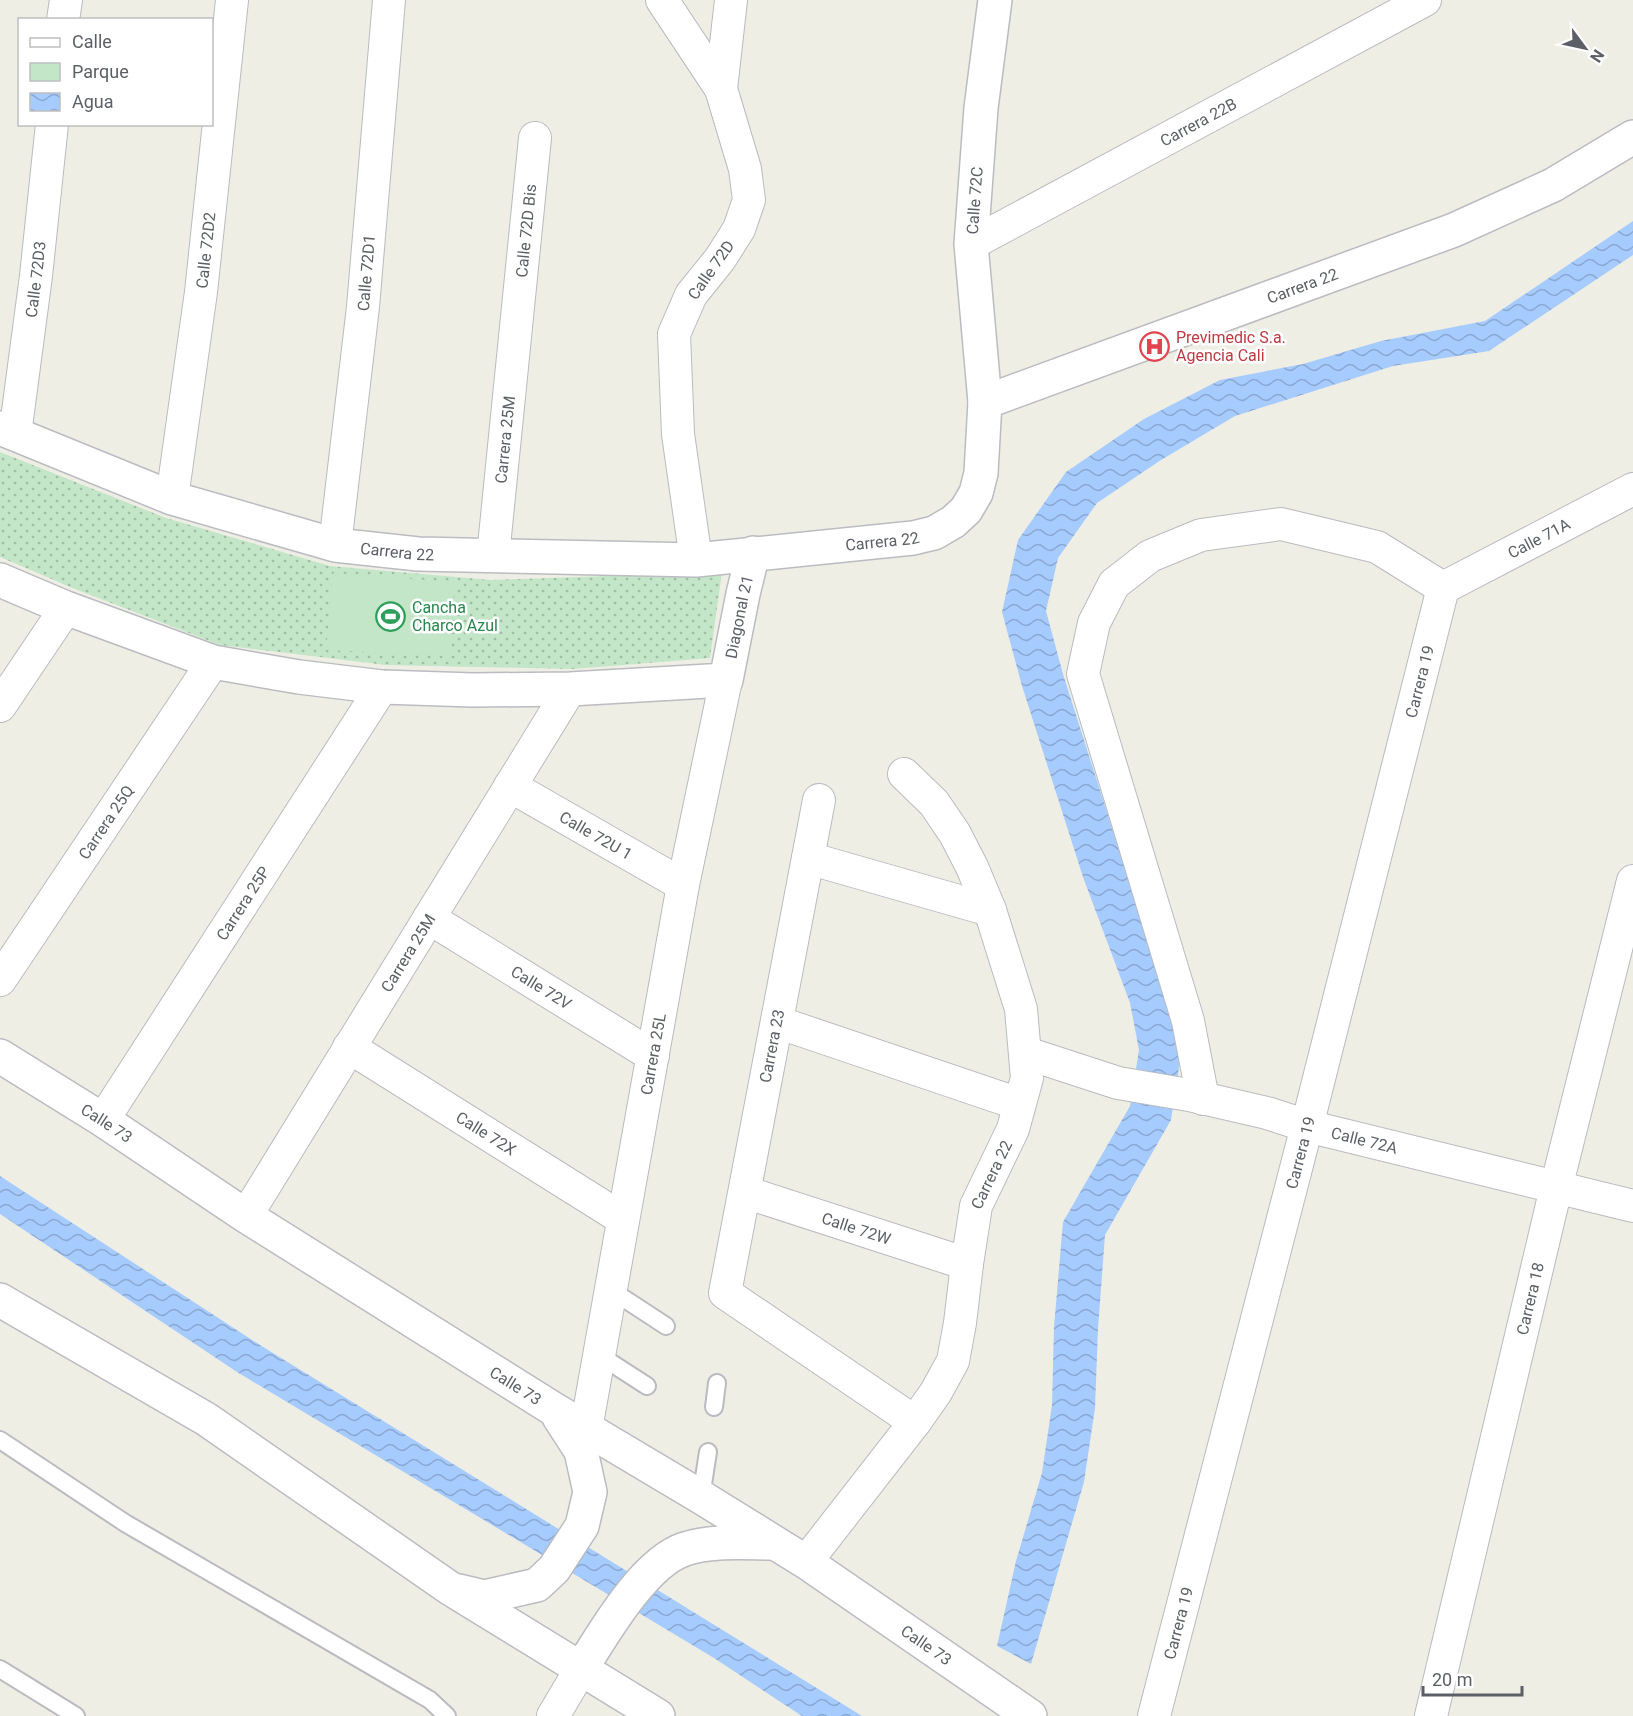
<svg xmlns="http://www.w3.org/2000/svg" width="1633" height="1716" font-family="Roboto,sans-serif">
  <defs>
    <pattern id="green-dots" width="8" height="8" patternUnits="userSpaceOnUse" patternTransform="scale(1.5)"><rect width="8" height="8" fill="#c2e6c7"/><path d="M2 2h.1M6 6h.1" fill="none" stroke="#a1bea5" stroke-width="1.8" stroke-linecap="round"/></pattern>
    <pattern id="water-waves" width="16" height="10" patternUnits="userSpaceOnUse" patternTransform="scale(1.5)"><rect width="16" height="10" fill="#a6cbfe"/><path d="M0 5q4-4 8 0t8 0" fill="none" stroke="#8aa8d1"/></pattern>
  </defs>
  <rect width="100%" height="100%" fill="#efeee5"/>
  <path fill="url(#green-dots)" d="M0 452 166 518 330 566 491 580 722 572 710 658 573 669 386 665 220 645 75 589 0 557Z"/>
  <path fill="#c2e6c7" d="M333 573 455 582 449 656 326 650Z"/>
  <path fill="url(#water-waves)" d="M1633 221V255L1489 351 1393 366 1235 416 1161 460 1097 503 1058 558 1046 611 1063 674 1182 1048 1171 1120 1105 1235 1098 1329 1095 1408 1084 1482 1031 1664 997 1646 1016 1561 1042 1473 1052 1405 1054 1327 1063 1222 1130 1106 1139 1050 1130 1003 1083 877 1022 686 1002 612 1018 540 1066 472 1144 419 1220 380 1303 364 1381 341 1485 321Z
    M0 1176 260 1345 862 1716H802L714 1658 237 1372 0 1214Z"/>
  <g fill="none" stroke-linecap="round" stroke-linejoin="round">
    <defs>
      <path id="lane" d="M611 1290 666 1326
        M599 1355 647 1386
        M714 1407 717 1383
        M0 1440 125 1523 430 1700 447 1716
        M701 1497 708 1452
        M0 1669 76 1716"/>
      <g id="street">
        <path d="M662 0 721 89 745 169 749 200 739 229 720 259 691 295 674 334 678 434 696 560"/>
        <path d="M63 20 66 0"/>
        <path d="M721 89 731 0"/>
        <path id="s1" d="M971 244 1425 0"/>
        <path id="s2" d="M15 434 36 276 52 124"/>
        <path id="s3" d="M172 498 201 292 232 0"/>
        <path id="s4" d="M335 545 363 307 389 0"/>
        <path id="s5" d="M493 556 535 138"/>
        <path id="s6" d="M1443 588 1633 489"/>
        <path d="M0 706 66 608"/>
        <path id="s7" d="M510 786 683 885"/>
        <path d="M819 800 725 1293 915 1422"/>
        <path d="M808 858 990 910"/>
        <path id="s8" d="M429 918 653 1056"/>
        <path id="s9" d="M0 980 213 662"/>
        <path d="M777 1022 1019 1104"/>
        <path id="s10" d="M349 1047 623 1219"/>
        <path id="s11" d="M1026 1053 1118 1083 1189 1095 1267 1113 1307 1126 1633 1206"/>
        <path d="M1203 1099 1188 1021 1083 674 1094 623 1114 584 1150 556 1201 535 1281 524 1377 547 1443 588"/>
        <path id="s12" d="M103 1120 382 687"/>
        <path id="s13" d="M745 1192 967 1264"/>
        <path id="s14" d="M246 1216 570 689"/>
        <path id="s15" d="M586 1429 683 885 726 680"/>
        <path id="s16" d="M806 1562 915 1422 936 1392 953 1361 960 1323 967 1264 976 1206 1013 1129 1027 1078 1021 1009 990 910 972 867 955 834 934 803 904 774"/>
        <path d="M553 1716 581 1669"/>
        <path id="s17" d="M1154 1716 1307 1126 1443 588"/>
        <path id="s18" d="M1431 1716 1556 1188 1633 881"/>
      </g>
      <g id="secondary">
        <path id="s19" d="M985 402 1454 230 1553 185 1633 137"/>
        <path id="s20" d="M0 428 172 498 335 545 418 554 696 560 913 538 934 533 953 522 966 510 976 493 981 473 985 402 971 244 981 108 995 0"/>
        <path id="s21" d="M0 580 66 608 213 662 299 677 382 687 473 690 570 689 726 680 743 594 753 553"/>
        <path id="s22" d="M0 1056 103 1120 246 1216 555 1410 701 1497 806 1562 1030 1716"/>
        <path d="M0 1300 206 1419 451 1589 658 1716"/>
        <path d="M459 1591 484 1597 537 1585 554 1569 582 1526 590 1492 581 1451 559 1417"/>
        <path d="M581 1669C603 1634 644 1562 685 1549 711 1540 746 1543 773 1543"/>
      </g>
    </defs>
    <use href="#lane" stroke="#b9bbc0" stroke-width="20"/>
    <use href="#street" stroke="#b9bbc0" stroke-width="34"/>
    <use href="#secondary" stroke="#babcc2" stroke-width="36"/>
    <use href="#lane" stroke="#fff" stroke-width="16"/>
    <use href="#street" stroke="#fff" stroke-width="32"/>
    <use href="#secondary" stroke="#fff" stroke-width="33"/>
  </g>
  <defs>
    <symbol id="hospital-ring" viewBox="-11 -11 22 22"><circle r="9.5" fill="#fff" stroke="#e0444e" stroke-width="1.5"/><path d="M-5-5h3v3.5h4V-5h3V5h-3V1.5h-4V5h-3Z" fill="#e0444e"/></symbol>
    <symbol id="stadium-ring" viewBox="-11 -11 22 22"><circle r="9.5" fill="#fff" stroke="#2e9e5b" stroke-width="1.5"/><path d="M0-5a6.5 5 0 1 0 0 10a6.5 5 0 1 0 0-10ZM-3.5-1.8h7v3.6h-7Z" fill="#2e9e5b"/></symbol>
  </defs>
  <g fill-rule="evenodd">
    <use href="#hospital-ring" x="1138" y="330" width="33" height="33"/>
    <use href="#stadium-ring" x="374" y="600" width="33" height="33"/>
  </g>
  <g text-anchor="middle" dominant-baseline="central" stroke-width="5" stroke-linejoin="round" paint-order="stroke">
    <g font-size="16" fill="#5c5f65" stroke="#fff">
      <text stroke="none"><textPath href="#s1" startOffset="258">Carrera 22B</textPath></text>
      <text stroke="none"><textPath href="#s20" startOffset="1310">Calle 72C</textPath></text>
      <text stroke="none"><textPath href="#s5" startOffset="327">Calle 72D Bis</textPath></text>
      <text stroke="none"><textPath href="#s3" startOffset="250">Calle 72D2</textPath></text>
      <text transform="translate(711 270) rotate(-55)">Calle 72D</text>
      <text stroke="none"><textPath href="#s4" startOffset="274">Calle 72D1</textPath></text>
      <text stroke="none"><textPath href="#s2" startOffset="156">Calle 72D3</textPath></text>
      <text stroke="none"><textPath href="#s19" startOffset="338">Carrera 22</textPath></text>
      <text stroke="none"><textPath href="#s5" startOffset="117">Carrera 25M</textPath></text>
      <text stroke="none"><textPath href="#s6" startOffset="108">Calle 71A</textPath></text>
      <text stroke="none"><textPath href="#s20" startOffset="904">Carrera 22</textPath></text>
      <text stroke="none"><textPath href="#s20" startOffset="418">Carrera 22</textPath></text>
      <text stroke="none"><textPath href="#s21" startOffset="808">Diagonal 21</textPath></text>
      <text stroke="none"><textPath href="#s17" startOffset="1068">Carrera 19</textPath></text>
      <text stroke="none"><textPath href="#s9" startOffset="190">Carrera 25Q</textPath></text>
      <text stroke="none"><textPath href="#s7" startOffset="99">Calle 72U 1</textPath></text>
      <text stroke="none"><textPath href="#s12" startOffset="258">Carrera 25P</textPath></text>
      <text stroke="none"><textPath href="#s14" startOffset="309">Carrera 25M</textPath></text>
      <text stroke="none"><textPath href="#s8" startOffset="132">Calle 72V</textPath></text>
      <text transform="translate(772 1046) rotate(-79)">Carrera 23</text>
      <text stroke="none"><textPath href="#s15" startOffset="381">Carrera 25L</textPath></text>
      <text stroke="none"><textPath href="#s22" startOffset="126">Calle 73</textPath></text>
      <text stroke="none"><textPath href="#s10" startOffset="162">Calle 72X</textPath></text>
      <text stroke="none"><textPath href="#s11" startOffset="350">Calle 72A</textPath></text>
      <text stroke="none"><textPath href="#s17" startOffset="582">Carrera 19</textPath></text>
      <text stroke="none"><textPath href="#s16" startOffset="441">Carrera 22</textPath></text>
      <text stroke="none"><textPath href="#s13" startOffset="117">Calle 72W</textPath></text>
      <text stroke="none"><textPath href="#s18" startOffset="429">Carrera 18</textPath></text>
      <text stroke="none"><textPath href="#s22" startOffset="612">Calle 73</textPath></text>
      <text stroke="none"><textPath href="#s17" startOffset="96">Carrera 19</textPath></text>
      <text stroke="none"><textPath href="#s22" startOffset="1098">Calle 73</textPath></text>
    </g>
    <g font-size="16" fill="#be3a42" stroke="#fff" text-anchor="start">
      <text x="1176" y="337">Previmedic S.a.<tspan x="1176" dy="18">Agencia Cali</tspan></text>
    </g>
    <g font-size="16" fill="#27864d" stroke="#fff" text-anchor="start">
      <text x="412" y="607">Cancha<tspan x="412" dy="18">Charco Azul</tspan></text>
    </g>
  </g>
  <rect x="18" y="18" width="195" height="108" fill="#ffffff" stroke="#bebfc1" stroke-width="1.5"/>
  <rect x="30" y="38" width="30" height="9" fill="#ffffff" stroke="#bebfc1" stroke-width="1.5"/>
  <text x="72" y="48" font-size="18" fill="#5c5f65">Calle</text>
  <rect x="30" y="63" width="30" height="18" fill="#c2e6c7" stroke="#bebfc1" stroke-width="1.5"/>
  <text x="72" y="78" font-size="18" fill="#5c5f65">Parque</text>
  <rect x="30" y="93" width="30" height="18" fill="url(#water-waves)" stroke="#bebfc1" stroke-width="1.5"/>
  <text x="72" y="108" font-size="18" fill="#5c5f65">Agua</text>
  <g transform="translate(1585 48) rotate(123)" stroke="#ffffff" stroke-width="4.5" paint-order="stroke">
  <path d="M0-4.5L10 22L0 15L-10 22Z" fill="#5c5f65"/>
  <text y="-9" font-size="16" font-weight="bold" text-anchor="middle" fill="#5c5f65">N</text>
  </g>
  <path d="M1423 1686v9h99v-9" fill="none" stroke="#5c5f65" stroke-width="3"/>
  <text x="1432" y="1686" font-size="18" fill="#5c5f65" stroke="#ffffff" stroke-width="4.5" paint-order="stroke">20 m</text>
</svg>
